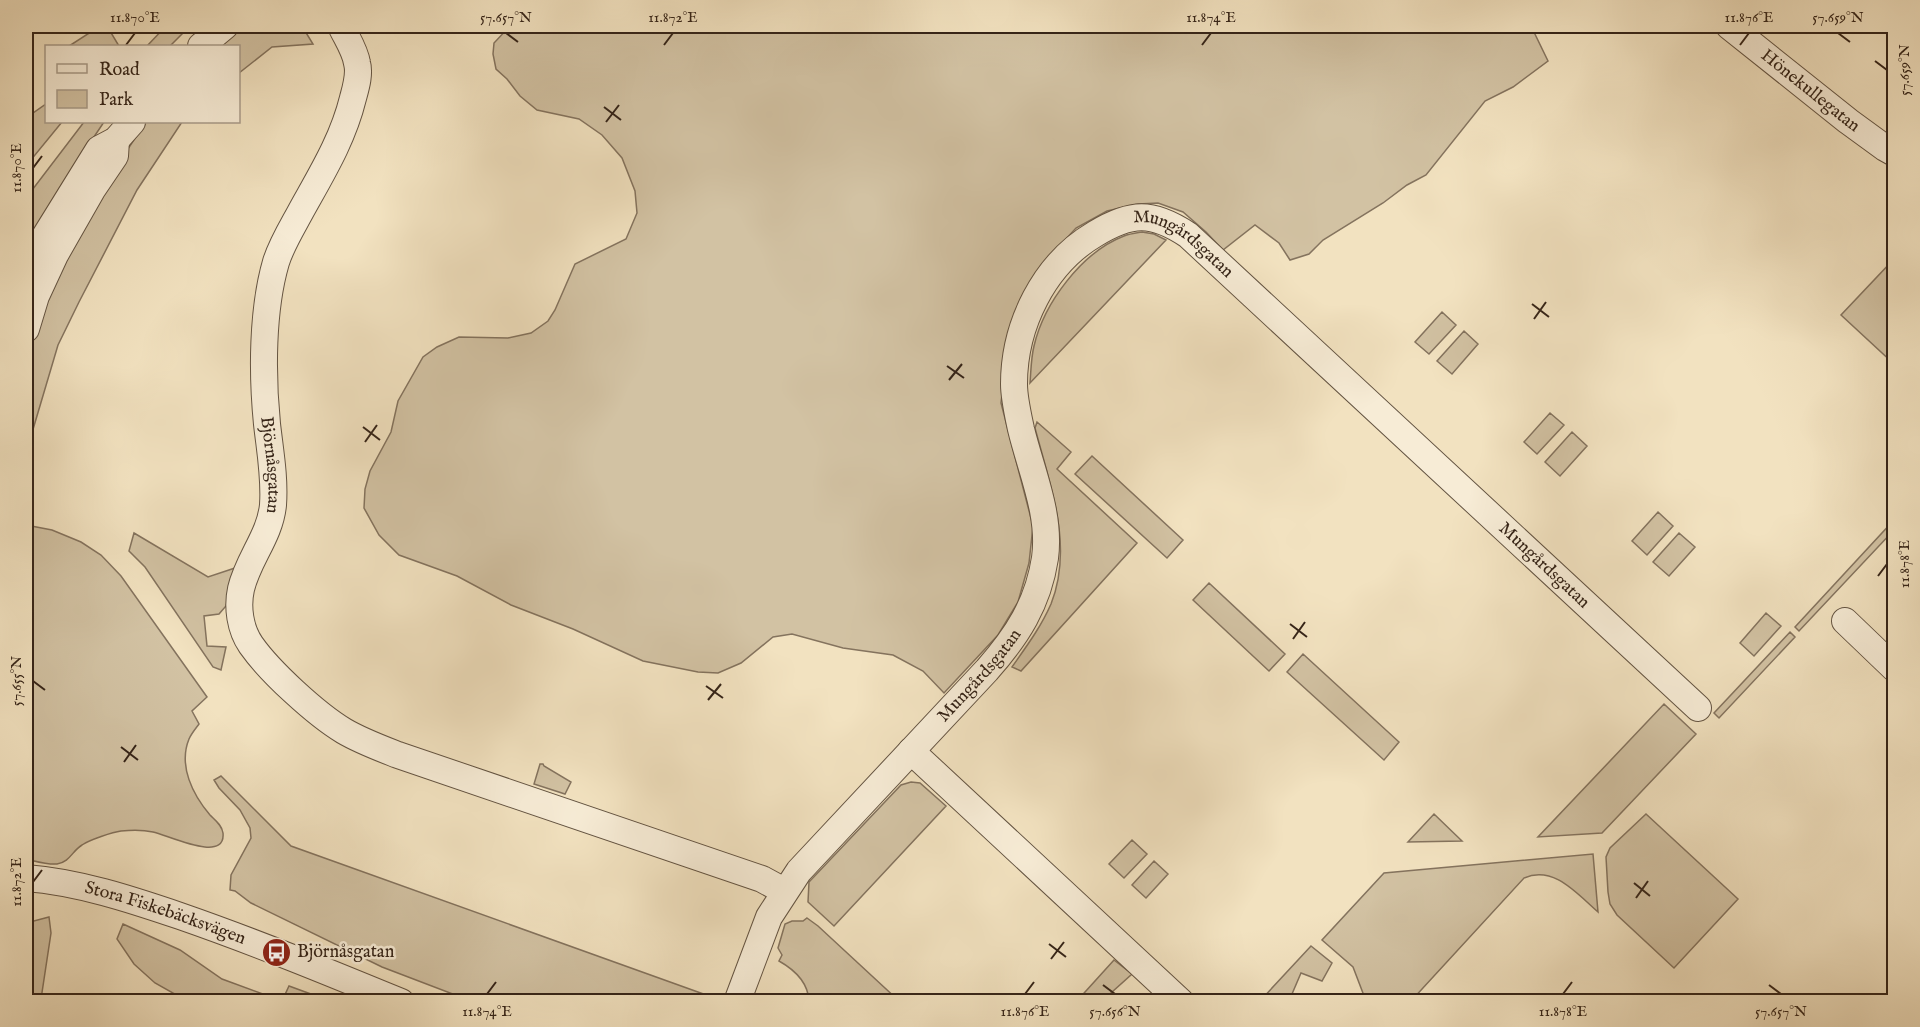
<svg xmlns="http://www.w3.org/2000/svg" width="1920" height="1027" font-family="'IM FELL English',serif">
  <rect width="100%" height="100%" fill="#f2e2c0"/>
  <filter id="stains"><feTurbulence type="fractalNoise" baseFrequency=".00333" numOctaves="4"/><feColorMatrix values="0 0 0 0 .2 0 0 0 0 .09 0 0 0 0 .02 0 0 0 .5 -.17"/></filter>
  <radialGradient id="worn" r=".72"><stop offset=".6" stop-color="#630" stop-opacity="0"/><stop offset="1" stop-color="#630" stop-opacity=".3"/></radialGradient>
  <path fill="#d2c2a3" stroke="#84735e" stroke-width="1.5" d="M100 26H107L119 46H69Z
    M166 26H190L170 46H147Z
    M244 26H306L305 31 313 44 272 47 239 73 238 46H220Z
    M510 26H1531L1548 61 1513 87 1485 101 1426 175 1407 185 1383 203 1323 240 1309 254 1290 260 1279 243 1255 225 1223 250 1206 232 1183 212 1158 203 1138 204 1107 211 1076 228 1041 266 1022 296 1010 328 1001 403 1033 526 1029 563 1018 602 998 635 944 693 923 671 893 655 843 648 792 634 773 637 741 663 718 673 698 672 643 661 573 629 511 605 457 576 399 555 379 535 364 508 365 489 370 471 391 432 398 401 423 357 437 347 459 337 508 338 531 333 548 321 555 310 575 264 626 239 637 213 635 191 622 158 602 135 579 119 537 110 520 96 507 79 496 69 493 54 494 43Z
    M46 104V122H62L26 166V118Z
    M84 122H104L59 189 26 251V198Z
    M146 122H182L137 190 79 302 58 345 26 453V350L41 304 111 174Z
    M1142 232 1154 234 1166 240 1030 383C1031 371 1031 358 1034 346 1044 303 1082 252 1124 236 1129 234 1136 233 1142 232Z
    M1894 259V364L1841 315Z
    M1442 312 1456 325 1429 354 1415 342Z
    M1464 331 1478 344 1452 374 1437 361Z
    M1550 413 1564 425 1537 454 1524 442Z
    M1037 422 1071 452 1057 469 1137 543 1021 671 1012 667C1026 647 1041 627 1051 604 1074 546 1050 485 1035 428Z
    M1572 432 1587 446 1560 476 1545 462Z
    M1092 456 1183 540 1167 558 1075 474Z
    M1658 512 1673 526 1647 555 1632 541Z
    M1894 520V530L1799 631 1795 627Z
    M26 525 52 530 81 542 101 555 121 576 207 697 192 711 199 724C196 728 191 734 189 739 178 766 193 795 210 815 215 820 222 825 223 833 226 864 168 835 153 832 144 830 131 830 121 831 113 832 89 840 82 845 72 851 70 862 57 864 48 865 35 861 26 859Z
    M134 533 208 577 238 567 226 606 219 614 204 616 207 646 226 647 221 670 213 667 145 567 129 551Z
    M1679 533 1695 547 1669 576 1653 562Z
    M1209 583 1285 654 1269 671 1193 600Z
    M1766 613 1781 626 1754 656 1740 643Z
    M1790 632 1795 637 1719 718 1714 713Z
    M1303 654 1399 742 1384 760 1287 672Z
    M1664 704 1696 734 1602 833 1538 837Z
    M540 764H543L544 766 571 782 565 794 534 784Z
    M221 776 291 846 723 1001H471L382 967 251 903 235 891 230 890 231 875 251 838 250 828 240 810 219 788 214 780Z
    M911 782 920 783 946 806 834 926 808 902 809 882 901 785Z
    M1434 814 1462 841 1408 842Z
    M1646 814 1738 899 1674 968 1617 915 1610 904 1608 892 1606 857 1610 848Z
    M1132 840 1147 854 1124 878 1109 864Z
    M1593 854 1598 912C1577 894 1554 865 1524 878L1411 1001H1366L1353 967 1322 940 1384 873Z
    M1154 861 1168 874 1146 898 1132 885Z
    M49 917 51 933 41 999 26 996V923Z
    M807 918 818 926 899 1001H809C808 982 795 970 779 961L782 955 778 948 785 924 792 921H803Z
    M123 924 180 950 222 979 282 1001 289 986 330 1001H187L155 983 134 964 117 939Z
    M1311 946 1332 963 1322 981 1301 973 1289 1001H1260Z
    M1114 960 1132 974 1102 1001 1076 1002Z"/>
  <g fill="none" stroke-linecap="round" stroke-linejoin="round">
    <defs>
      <g id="minor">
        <path id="s1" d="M341 26C346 37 355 50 357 63 360 74 356 87 353 98 343 139 322 173 302 209 293 226 282 243 276 262 262 310 262 374 267 424 270 451 275 477 273 505 270 536 248 559 241 589 237 607 240 629 251 645 270 672 316 714 344 731 361 741 380 748 398 755L762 879 784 891"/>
        <path id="s2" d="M1729 26 1848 121 1885 148 1894 153"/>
        <path d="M201 46 225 26"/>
        <path d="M26 270 37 249 99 149 116 140 132 122"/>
        <path d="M26 329 36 296 55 255 92 190 115 156 116 140"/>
        <path d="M1845 621 1894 668"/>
        <path d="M911 751 1181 1002"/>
        <path id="s3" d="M26 878C78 882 130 899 180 916 255 942 328 972 401 1002"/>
        <path id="s4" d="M737 1002 769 917 799 871 987 670C1017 636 1038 604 1045 558 1051 514 1031 471 1021 429 1018 415 1014 398 1014 384 1014 325 1044 264 1095 234 1131 212 1152 211 1188 235L1698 708"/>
      </g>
    </defs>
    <use href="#minor" stroke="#645442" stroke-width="28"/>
    <use href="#minor" stroke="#f7ecd6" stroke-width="26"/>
  </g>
  <path fill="none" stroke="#352418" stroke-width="2" d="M506 33 518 42M1838 33 1850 42M126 45 135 33M664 45 673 33M1202 45 1211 33M1740 45 1749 33M1875 61 1887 70M604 107 621 120M606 122 619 105M33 168 42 156M1532 304 1549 317M1534 319 1546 302M947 366 964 378M949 380 962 364M363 427 380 440M365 442 377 425M1878 576 1887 564M1290 624 1307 637M1293 639 1305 622M33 681 45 690M706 686 723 698M708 700 721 684M121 747 138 760M124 762 136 745M33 882 42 870M1634 883 1650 896M1636 898 1648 881M1049 944 1066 957M1051 959 1064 942M1103 985 1115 994M1769 985 1781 994M487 994 496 982M1025 994 1034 982M1563 994 1572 982"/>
  <defs>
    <symbol id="bus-disc" viewBox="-11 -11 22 22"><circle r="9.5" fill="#8f2418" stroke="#f7ecd6"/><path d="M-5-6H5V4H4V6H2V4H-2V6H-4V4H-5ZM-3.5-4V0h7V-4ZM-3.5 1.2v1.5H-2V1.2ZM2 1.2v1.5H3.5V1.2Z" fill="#fff"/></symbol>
  </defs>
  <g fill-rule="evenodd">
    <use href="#bus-disc" x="260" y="936" width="33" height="33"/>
  </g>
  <g text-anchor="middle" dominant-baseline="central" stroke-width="5" stroke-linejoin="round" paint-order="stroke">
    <g font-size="18" fill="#352418" stroke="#f7ecd6">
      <text stroke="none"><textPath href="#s2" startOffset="104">Hönekullegatan</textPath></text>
      <text stroke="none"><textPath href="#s4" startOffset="1005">Mungårdsgatan</textPath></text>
      <text stroke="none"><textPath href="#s1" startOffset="462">Björnåsgatan</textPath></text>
      <text stroke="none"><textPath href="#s4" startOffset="1491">Mungårdsgatan</textPath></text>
      <text stroke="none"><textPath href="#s4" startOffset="412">Mungårdsgatan</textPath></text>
      <text stroke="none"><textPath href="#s3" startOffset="144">Stora Fiskebäcksvägen</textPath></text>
    </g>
    <g font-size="18" fill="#352418" stroke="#f7ecd6" text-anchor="start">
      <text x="297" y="952">Björnåsgatan</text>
    </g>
  </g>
  <rect width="1920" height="1027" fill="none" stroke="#f2e2c0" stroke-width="66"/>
  <rect x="45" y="45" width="195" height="78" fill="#f7ecd6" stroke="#a99c8a" stroke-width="1.5"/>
  <rect x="57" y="64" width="30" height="9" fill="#f7ecd6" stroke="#a99c8a" stroke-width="1.5"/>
  <text x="99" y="75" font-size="18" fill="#352418">Road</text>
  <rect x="57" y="90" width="30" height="18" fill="#d2c2a3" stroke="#a99c8a" stroke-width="1.5"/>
  <text x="99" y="105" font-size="18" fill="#352418">Park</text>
  <rect x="33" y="33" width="1854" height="961" fill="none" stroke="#352418" stroke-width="2"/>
  <g font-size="15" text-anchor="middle" fill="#352418">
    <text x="135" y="22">11.870°E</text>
    <text x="506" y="22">57.657°N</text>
    <text x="673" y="22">11.872°E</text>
    <text x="1211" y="22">11.874°E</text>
    <text x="1749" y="22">11.876°E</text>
    <text x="1838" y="22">57.659°N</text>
    <text transform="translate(1904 70) rotate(-90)" y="5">57.659°N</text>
    <text transform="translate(16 168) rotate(-90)" y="5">11.870°E</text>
    <text transform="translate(1904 564) rotate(-90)" y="5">11.878°E</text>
    <text transform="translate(16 681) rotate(-90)" y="5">57.655°N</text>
    <text transform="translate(16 882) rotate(-90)" y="5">11.872°E</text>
    <text x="487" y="1016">11.874°E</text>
    <text x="1025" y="1016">11.876°E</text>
    <text x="1115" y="1016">57.656°N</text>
    <text x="1563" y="1016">11.878°E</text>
    <text x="1781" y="1016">57.657°N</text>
  </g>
  <rect width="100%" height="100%" filter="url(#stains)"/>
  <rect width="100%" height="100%" fill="url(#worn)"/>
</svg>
